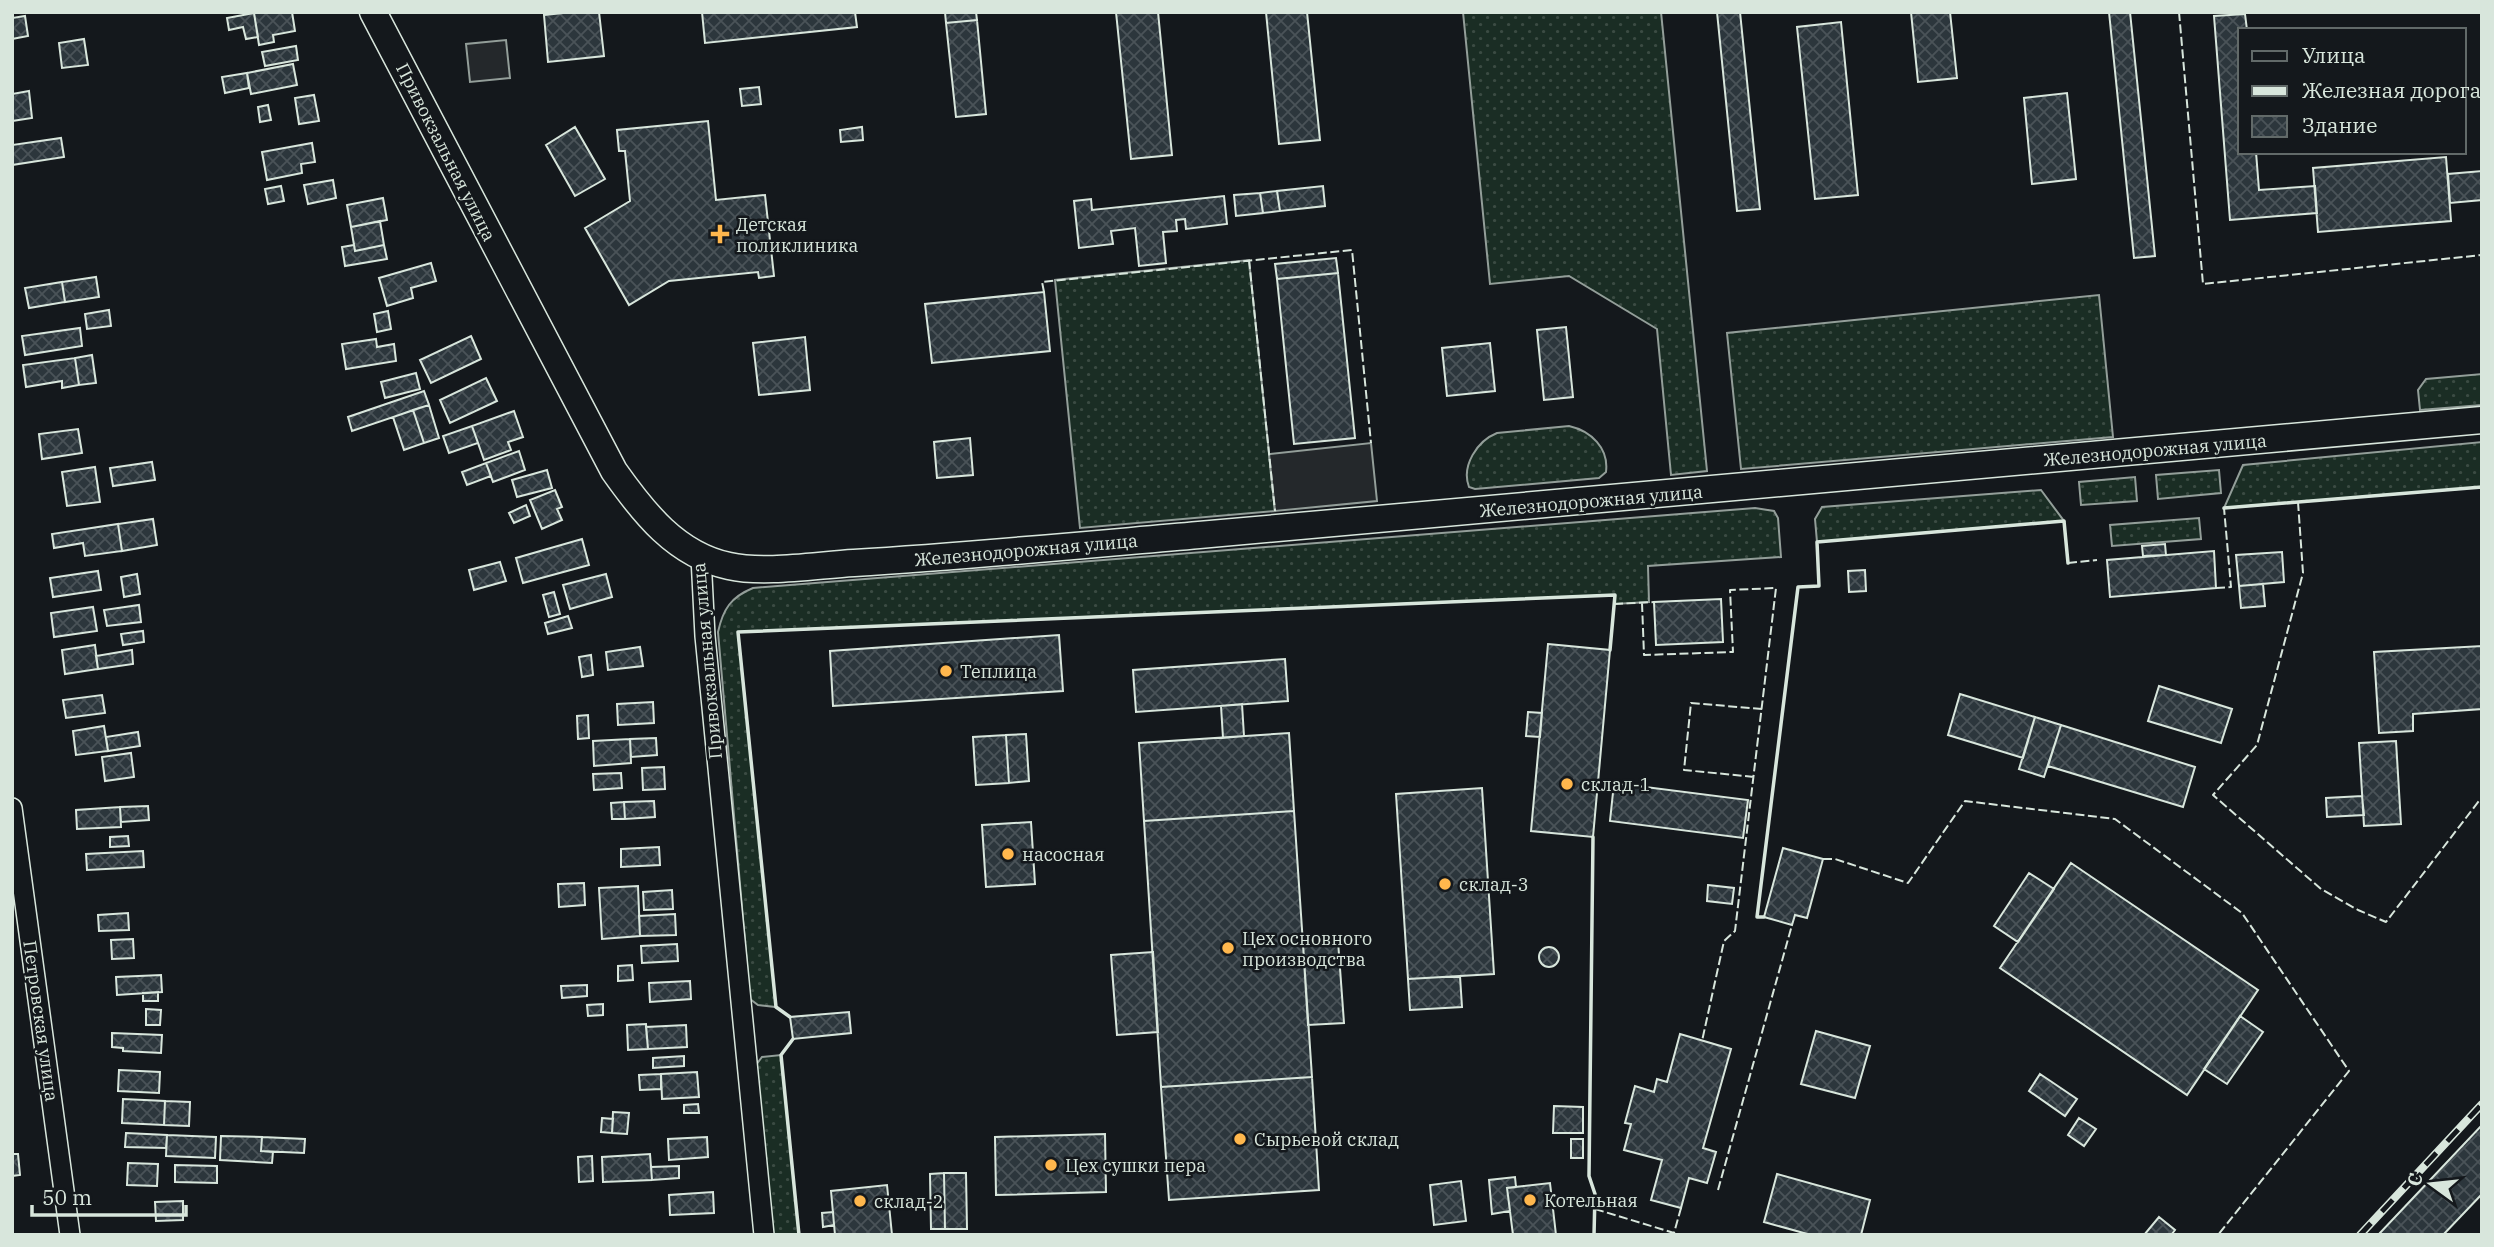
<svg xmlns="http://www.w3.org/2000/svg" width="2494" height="1247" font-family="'IBM Plex Serif',serif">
  <defs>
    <pattern id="grass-dots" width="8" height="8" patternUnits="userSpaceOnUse" patternTransform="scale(1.75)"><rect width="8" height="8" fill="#1a2d24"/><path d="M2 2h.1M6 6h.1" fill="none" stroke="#3b4b43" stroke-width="1.8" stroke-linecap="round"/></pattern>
    <pattern id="building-cross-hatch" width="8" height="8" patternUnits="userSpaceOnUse" patternTransform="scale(1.75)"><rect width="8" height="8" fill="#2c363c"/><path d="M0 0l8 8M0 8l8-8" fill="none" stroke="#4a5358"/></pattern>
  </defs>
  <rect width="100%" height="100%" fill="#14181c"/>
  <path fill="url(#grass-dots)" stroke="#939e99" stroke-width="2" d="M1463 12H1661L1707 471 1671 475 1657 329 1569 276 1490 284Z
    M1249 260 1275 511 1080 528 1055 280Z
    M2099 295 2113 437 1741 469 1727 333Z
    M2482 374V405L2420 410 2418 390 2426 379Z
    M1569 426C1591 431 1609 448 1606 472L1599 478 1475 489 1469 487C1461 466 1477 441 1497 433Z
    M2482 442V487L2224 508 2243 465Z
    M2219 470 2221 493 2158 499 2156 475Z
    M2135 477 2137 501 2081 505 2079 482Z
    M2041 490 2064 521 1817 542 1815 519 1822 507Z
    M1755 508 1774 511 1778 518 1781 557 1648 566 1649 602 1614 604V595L738 632 776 1007 758 1005 750 999 718 632C723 609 731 597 753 588Z
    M2199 518 2201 539 2112 546 2110 525Z
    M781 1055 799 1235H773L756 1065 762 1057Z"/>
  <path fill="#24282b" stroke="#939e99" stroke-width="2" d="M506 40 510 78 470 82 466 44Z
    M1371 443 1377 501 1275 511 1269 454Z"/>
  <path fill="url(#building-cross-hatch)" stroke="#d8e6dc" stroke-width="2" d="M292 12 295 31 273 35 274 42 259 45 254 13Z
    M573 12H599L604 56 548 62 544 15Z
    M702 12H855L857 27 705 43Z
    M945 12H976L977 20 946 23Z
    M1116 12H1158L1172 155 1131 159Z
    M1266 12H1307L1320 140 1279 144Z
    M1717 12H1740L1760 209 1737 211Z
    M1911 12H1950L1957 78 1918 82Z
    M2109 12H2130L2155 256 2134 258Z
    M254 13 258 37 246 39 243 27 229 30 227 18Z
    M2245 14 2247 30H2240V152H2256L2259 190 2315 186 2317 213 2230 220 2214 16Z
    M25 16 28 36 12 39V18Z
    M977 20 986 114 956 117 946 23Z
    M1841 22 1858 195 1815 199 1797 27Z
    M84 39 88 65 62 68 59 43Z
    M296 46 298 60 265 66 262 52Z
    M293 64 297 85 251 94 247 73Z
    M247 73 249 88 225 93 222 77Z
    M759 87 761 104 742 106 740 89Z
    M29 91 32 118 12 121V94Z
    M2067 93 2076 179 2032 184 2024 98Z
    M314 95 319 121 299 124 295 98Z
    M268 105 271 120 260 122 258 107Z
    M708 121 716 200 765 195 774 276 759 278 758 272 669 281 629 305 585 228 630 201 625 151H619L617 130Z
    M575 127 605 179 575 196 546 145Z
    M862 127 863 140 841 142 840 130Z
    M61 138 64 157 12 165V145Z
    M312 143 315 162 301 164 302 173 267 180 262 152Z
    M2446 157 2451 221 2318 232 2313 168Z
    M2482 171V200L2450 203 2448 174Z
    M333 180 336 198 308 204 304 185Z
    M281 186 284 201 268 204 265 189Z
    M1323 186 1325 206 1280 211 1277 191Z
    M1277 191 1280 211 1263 213 1260 193Z
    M1260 193 1263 213 1236 216 1234 195Z
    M1224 196 1227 224 1186 229 1185 219 1176 220 1177 231 1163 232 1166 263 1139 266 1135 228 1111 231 1113 244 1079 248 1074 201 1091 199 1092 210Z
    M383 198 387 220 351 227 347 205Z
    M380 221 384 245 355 251 351 227Z
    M354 245 355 251 384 245 387 259 345 266 342 247Z
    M1336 258 1338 273 1277 279 1275 264Z
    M431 263 436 281 411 288 413 298 387 306 379 278Z
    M1338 273 1355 438 1294 444 1277 279Z
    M96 277 99 297 65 302 62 282Z
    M62 282 65 302 29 308 25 288Z
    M1044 292 1050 351 932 363 925 304Z
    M109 310 111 326 87 329 85 314Z
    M388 311 391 329 377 332 374 314Z
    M1566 327 1573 397 1544 400 1537 330Z
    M80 328 82 346 25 355 22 336Z
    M471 336 481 359 431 383 420 360Z
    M805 337 810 390 759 395 753 343Z
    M376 339 377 347 394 344 396 361 346 369 342 344Z
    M1490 343 1495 391 1447 396 1442 348Z
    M92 355 96 383 79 385 75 358Z
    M75 358 79 385 62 388V381L26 387 23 365Z
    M416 373 420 389 385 398 381 382Z
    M486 378 497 401 450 423 440 400Z
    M424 391 429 405 352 431 348 417Z
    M429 405 439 438 424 443 413 410Z
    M413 410 424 443 404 450 393 417Z
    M514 411 523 437 508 442 511 450 484 460 472 426Z
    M472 426 478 443 449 453 443 436Z
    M78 429 82 453 42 459 39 434Z
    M970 438 973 475 937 478 934 442Z
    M519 451 525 470 493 482 486 463Z
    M152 462 155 480 113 486 110 468Z
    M486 463 491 476 467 485 462 472Z
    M95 467 100 502 67 506 62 472Z
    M547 470 552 488 517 497 512 480Z
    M555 490 562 507 557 509 562 520 542 529 530 500Z
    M526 505 530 516 514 523 509 513Z
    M153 519 157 545 122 551 118 524Z
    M118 524 122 551 85 556 83 543 54 548 52 534Z
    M582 539 589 565 523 583 516 558Z
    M2165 544 2166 555 2143 556 2142 546Z
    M2214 551 2216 588 2110 597 2107 560Z
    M2282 552 2284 582 2239 586 2236 555Z
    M500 562 506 581 474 590 469 570Z
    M1865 570 1866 591 1849 592 1848 571Z
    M98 571 101 590 53 597 50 578Z
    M137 574 140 594 124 597 121 577Z
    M606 574 612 597 570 609 563 585Z
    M2263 584 2265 606 2241 608 2239 586Z
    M554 592 560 614 549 617 543 595Z
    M1721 599 1723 642 1656 645 1654 602Z
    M139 605 141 622 107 626 104 610Z
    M93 607 97 631 54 637 51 613Z
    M568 616 572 628 548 634 545 623Z
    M143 631 144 642 123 645 121 634Z
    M1059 635 1063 691 833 706 830 651Z
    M1548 644 1610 650 1593 837 1531 831Z
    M95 645 98 669 65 674 62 650Z
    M2482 646V709L2413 714V731L2379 733 2374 652Z
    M640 647 643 666 608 670 606 652Z
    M132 650 133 664 98 669 96 656Z
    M591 655 593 675 582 677 579 657Z
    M1285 659 1288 701 1136 712 1133 670Z
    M2159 686 2232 709 2221 743 2148 721Z
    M1960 694 2035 717 2023 758 1948 735Z
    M102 695 105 713 66 718 63 700Z
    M653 702 654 723 618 725 617 704Z
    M1242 704 1244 736 1223 738 1221 706Z
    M1528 712 1542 713 1540 737 1526 736Z
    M588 715 589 738 578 739 577 716Z
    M2035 717 2061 725 2044 777 2019 769Z
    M2061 725 2195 767 2183 807 2048 766Z
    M104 726 108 751 76 755 73 731Z
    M138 732 140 746 108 751 106 737Z
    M1289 733 1294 811 1144 821 1139 743Z
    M1026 734 1029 781 1009 783 1006 735Z
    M1006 735 1009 783 976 785 973 737Z
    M656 738 657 755 631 757 630 739Z
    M630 739 631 763 594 766 593 741Z
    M2396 741 2401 824 2364 826 2359 743Z
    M131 753 134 777 105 781 102 757Z
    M664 767 665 789 643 790 642 768Z
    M621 773 622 788 594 790 593 774Z
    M1614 783 1748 800 1743 838 1610 821Z
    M1482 788 1494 974 1408 979 1396 794Z
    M2362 796 2364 815 2327 817 2326 798Z
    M654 801 655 817 625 819 624 802Z
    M624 802 625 819H612L611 803Z
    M148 806 149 820 121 822 120 807Z
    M120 807 121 827 77 829 76 810Z
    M1294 811 1312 1077 1161 1087 1144 821Z
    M1031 822 1035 884 986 887 982 825Z
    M128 836 129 846 110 847V837Z
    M659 847 660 865 621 867V849Z
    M1783 848 1823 859 1807 918 1795 915 1792 925 1764 917Z
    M143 851 144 867 87 870 86 854Z
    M2071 863 2258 990 2187 1095 2000 968Z
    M2029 873 2054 889 2018 942 1994 926Z
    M584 883 585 905 559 907 558 884Z
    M1708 885 1734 888 1732 904 1707 901Z
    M638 886 640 936 602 939 599 888Z
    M672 890 673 909 644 910 643 892Z
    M128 913 129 930 99 931 98 915Z
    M675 914 676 935 640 936 639 916Z
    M133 939 134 958 112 959 111 940Z
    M1338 941 1344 1023 1308 1025 1303 944Z
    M677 944 678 961 642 963 641 946Z
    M1539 957a10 10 0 1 1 20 0a10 10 0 1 1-20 0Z
    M1153 952 1158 1032 1117 1035 1111 955Z
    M632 965 633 980 618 981V966Z
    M161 975 162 992 117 995 116 977Z
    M1460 976 1462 1007 1410 1010 1408 979Z
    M690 981 691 999 650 1002 649 983Z
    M587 985V996L562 998 561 986Z
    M158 992V1001H143V993Z
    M603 1004V1015L588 1016 587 1005Z
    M146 1009 161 1010 160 1025H146Z
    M849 1012 851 1033 793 1039 790 1017Z
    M2240 1016 2263 1032 2227 1084 2204 1069Z
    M646 1024 648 1049 628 1050 627 1025Z
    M686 1025 687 1047 648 1049 646 1027Z
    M1816 1031 1870 1046 1855 1098 1801 1084Z
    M112 1033 162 1035 161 1053 123 1051V1048L112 1047Z
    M1680 1034 1731 1049 1703 1148 1716 1152 1707 1183 1689 1178 1681 1208 1651 1200 1662 1160 1624 1150 1631 1124 1625 1123 1635 1086 1654 1092 1657 1079 1667 1082Z
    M684 1056V1066L653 1068V1058Z
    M119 1070 160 1072 159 1093 118 1091Z
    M697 1072 699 1097 662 1099 661 1074Z
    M661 1074V1089L640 1090 639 1075Z
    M2040 1074 2077 1099 2065 1116 2029 1091Z
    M1312 1077 1319 1190 1169 1200 1161 1087Z
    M123 1099 165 1101 164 1125 122 1123Z
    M165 1101 190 1102 189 1126 164 1125Z
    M698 1104 699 1113H684V1105Z
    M1554 1106 1583 1107V1133H1553Z
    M613 1112 629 1113 627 1134 612 1133Z
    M602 1118 613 1119 612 1133 601 1132Z
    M2079 1118 2096 1129 2084 1146 2068 1135Z
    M2482 1125V1194L2443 1235H2378Z
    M126 1133 167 1135 166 1148 125 1147Z
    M1105 1134 1106 1192 996 1195 995 1137Z
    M167 1135 216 1137 215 1158 166 1156Z
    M221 1136 262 1137 261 1151 273 1152 272 1163 220 1160Z
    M262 1137 305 1139 304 1153 261 1151Z
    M707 1137 708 1157 669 1160 668 1139Z
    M1571 1139H1583V1158H1571Z
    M12 1154H18L20 1175 12 1176Z
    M650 1154 652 1180 603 1182 602 1157Z
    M592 1156 593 1181 579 1182 578 1157Z
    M128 1163 158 1164 157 1186 127 1185Z
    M175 1165 217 1166V1183L175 1182Z
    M679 1166V1178L652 1180 651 1167Z
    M944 1173H966L967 1229H945Z
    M944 1173 945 1229H931L930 1174Z
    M1777 1174 1870 1200 1861 1235H1811L1764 1222Z
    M1515 1177 1516 1187 1507 1188 1510 1211 1492 1214 1489 1180Z
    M1461 1181 1466 1221 1434 1225 1430 1185Z
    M1550 1183 1556 1235H1513L1507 1188Z
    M887 1185 892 1235H835L831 1191Z
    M713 1192 714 1213 670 1215 669 1195Z
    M183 1201V1220L156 1221 155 1202Z
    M833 1212 834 1225 823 1227 822 1213Z
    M2159 1217 2175 1230 2171 1235H2144Z"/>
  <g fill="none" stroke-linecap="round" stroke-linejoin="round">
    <defs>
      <path id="street" d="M701 557 705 636 764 1235
        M12 808 70 1235"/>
      <path id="secondary" d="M373 12 614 471C643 512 676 555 729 566 764 574 817 565 854 563 969 556 1084 545 1199 535 1626 498 2054 459 2482 420"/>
    </defs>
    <use href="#street" stroke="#d8e6dc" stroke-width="22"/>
    <use href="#secondary" stroke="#d8e6dc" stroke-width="29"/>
    <use href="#street" stroke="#14181c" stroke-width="19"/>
    <use href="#secondary" stroke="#14181c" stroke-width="26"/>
    <defs>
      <path id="rail" d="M2360 1235 2482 1104"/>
    </defs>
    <use href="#rail" stroke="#d8e6dc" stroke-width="8"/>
    <use href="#rail" stroke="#14181c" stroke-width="5" stroke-dasharray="16" stroke-linecap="butt"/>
    <path stroke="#d8e6dc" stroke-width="2" stroke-dasharray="9 3.5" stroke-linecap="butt" d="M2179 12 2203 284 2482 255
      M1249 260 1275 511
      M1044 292 1042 282 1352 250 1371 443
      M2298 502 2303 573 2257 745 2213 795 2321 889 2358 910 2386 922 2482 797
      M2068 563 2097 560
      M2216 588 2231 587 2224 508
      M1642 603 1644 655 1733 652 1730 590 1776 588 1735 931 1724 941 1702 1041
      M1614 604 1654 602
      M1754 777 1684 770 1691 703 1762 709
      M1823 859H1835L1908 883 1965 801 2115 819 2242 913 2349 1071 2218 1235
      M1718 1190 1792 925
      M1595 1209 1674 1233 1681 1208"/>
    <path stroke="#d8e6dc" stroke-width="3.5" d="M2224 508 2482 487
      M1593 837 1589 1176 1595 1194 1594 1235
      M1764 917H1757L1798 587 1819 586 1817 542 2064 521 2068 563
      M790 1017 776 1007 738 632 1615 595 1610 650
      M793 1039 781 1055 799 1235"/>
  </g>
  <g fill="#ffb74d" stroke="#14181c" stroke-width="2.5">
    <path d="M716.5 223.5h7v7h7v7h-7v7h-7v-7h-7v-7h7z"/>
    <circle cx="946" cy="671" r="7"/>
    <circle cx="1567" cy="784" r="7"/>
    <circle cx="1008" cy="854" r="7"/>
    <circle cx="1445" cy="884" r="7"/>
    <circle cx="1228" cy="948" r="7"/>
    <circle cx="1240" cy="1139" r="7"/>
    <circle cx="1051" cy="1165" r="7"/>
    <circle cx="1530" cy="1200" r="7"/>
    <circle cx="860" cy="1201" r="7"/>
  </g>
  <g text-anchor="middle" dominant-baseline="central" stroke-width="5" stroke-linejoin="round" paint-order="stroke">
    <g font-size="18" fill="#d8e6dc" stroke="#14181c">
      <text transform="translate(446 152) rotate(63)">Привокзальная улица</text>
      <text transform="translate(2155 450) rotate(-5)">Железнодорожная улица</text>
      <text transform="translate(1591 501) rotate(-5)">Железнодорожная улица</text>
      <text transform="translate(1026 550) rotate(-5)">Железнодорожная улица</text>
      <text transform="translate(707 661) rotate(-95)">Привокзальная улица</text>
      <text transform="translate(41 1021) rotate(82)">Петровская улица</text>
    </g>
    <g font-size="18" fill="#d8e6dc" stroke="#14181c" text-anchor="start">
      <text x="736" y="224">Детская<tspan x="736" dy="21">поликлиника</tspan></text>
      <text x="960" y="671">Теплица</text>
      <text x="1581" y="784">склад-1</text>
      <text x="1022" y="854">насосная</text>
      <text x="1459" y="884">склад-3</text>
      <text x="1242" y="938">Цех основного<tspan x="1242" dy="21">производства</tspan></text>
      <text x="1254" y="1139">Сырьевой склад</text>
      <text x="1065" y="1165">Цех сушки пера</text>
      <text x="1544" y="1200">Котельная</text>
      <text x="874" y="1201">склад-2</text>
    </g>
  </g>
  <rect width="2494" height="1247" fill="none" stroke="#d8e6dc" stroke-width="28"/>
  <rect x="2238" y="28" width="228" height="126" fill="#14181c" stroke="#626a69" stroke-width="2"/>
  <rect x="2252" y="51" width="35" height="10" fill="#14181c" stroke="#626a69" stroke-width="2"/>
  <text x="2302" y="63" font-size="21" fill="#d8e6dc">Улица</text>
  <rect x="2252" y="86" width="35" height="10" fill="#d8e6dc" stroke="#626a69" stroke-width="2"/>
  <text x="2302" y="98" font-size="21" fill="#d8e6dc">Железная дорога</text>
  <rect x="2252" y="116" width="35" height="21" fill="url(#building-cross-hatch)" stroke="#626a69" stroke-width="2"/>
  <text x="2302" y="133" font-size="21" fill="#d8e6dc">Здание</text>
  <g transform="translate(2431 1184) rotate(285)" stroke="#14181c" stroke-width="5" paint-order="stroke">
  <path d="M0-5L12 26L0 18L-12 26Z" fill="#d8e6dc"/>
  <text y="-10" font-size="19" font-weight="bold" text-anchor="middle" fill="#d8e6dc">С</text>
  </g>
  <path d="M32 1205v10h154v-10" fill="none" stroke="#d8e6dc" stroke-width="3.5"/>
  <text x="42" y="1205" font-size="21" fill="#d8e6dc" stroke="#14181c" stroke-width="5" paint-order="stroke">50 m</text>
</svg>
